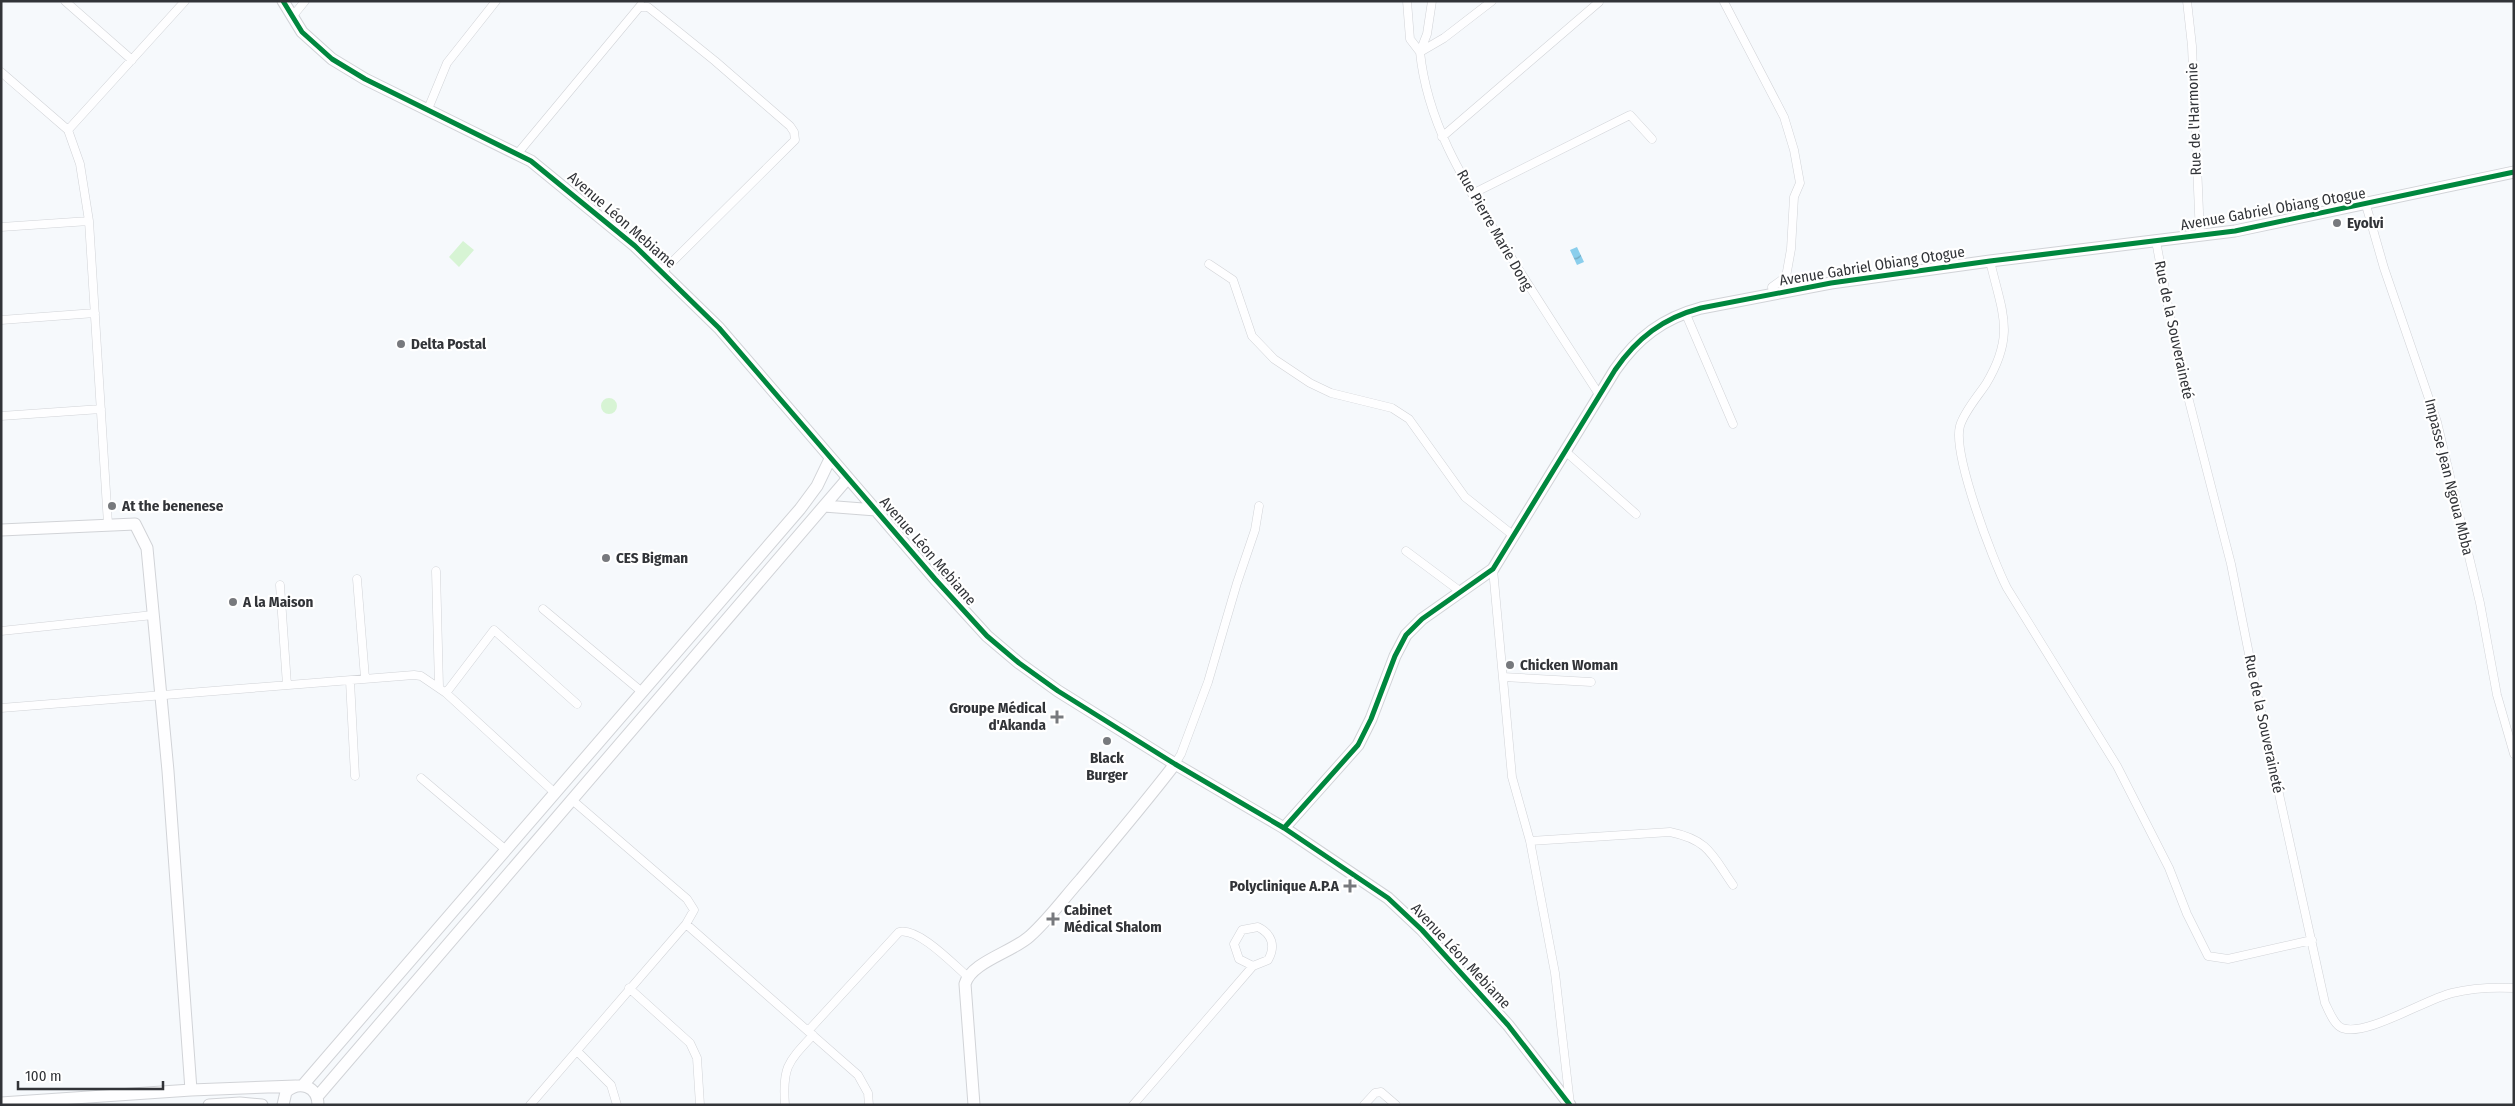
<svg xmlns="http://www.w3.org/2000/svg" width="2515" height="1106" font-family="'Fira Sans Condensed',sans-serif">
  <defs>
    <pattern id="water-waves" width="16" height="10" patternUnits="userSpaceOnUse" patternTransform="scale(1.25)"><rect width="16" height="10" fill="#8aceec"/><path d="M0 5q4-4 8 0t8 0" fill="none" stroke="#71a8c0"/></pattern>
  </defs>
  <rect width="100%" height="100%" fill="#f6f9fc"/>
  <path fill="#d7f4d4" d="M463 241 474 250 459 267 449 257Z
    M601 406a8 8 0 1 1 16 0a8 8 0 1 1-16 0Z"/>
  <path fill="url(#water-waves)" d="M1577 247 1584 262 1577 265 1570 250Z"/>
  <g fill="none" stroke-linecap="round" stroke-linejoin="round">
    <defs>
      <path id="street" d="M65 1 132 60
        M1407 1 1410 39 1420 52
        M2187 1 2192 46 2200 236
        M1724 2 1784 117 1794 150 1800 183 1794 197 1791 249 1786 277 1772 287 1773 294
        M640 7H648L715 61 790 126 794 132 795 140 663 271
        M292 17 305 1
        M1420 52C1427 121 1462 178 1498 236 1531 290 1566 343 1600 396
        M1420 52 1444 38 1492 1
        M1420 52 1427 34 1432 1
        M1 72 68 130 80 164 89 221 108 524
        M428 109 447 63 496 1
        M68 130 185 1
        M1442 137 1599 2
        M518 153 641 5
        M1472 194 1630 115 1652 139
        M2366 205 2384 268 2437 422 2480 603 2497 695 2514 754
        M1 227 89 221
        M2156 241 2177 354 2231 564 2257 694 2325 1003C2329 1011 2334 1025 2342 1028 2366 1037 2426 999 2452 993 2472 988 2494 987 2514 988
        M1990 261C2002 313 2016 334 1986 384 1978 396 1964 412 1960 426 1952 453 1993 561 2007 588L2117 766 2169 868 2187 914 2208 956 2228 959 2312 940
        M1209 264 1233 280 1252 336 1274 359 1310 383 1331 393 1392 408 1409 419 1465 497 1514 536
        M1685 312 1733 424
        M1 320 95 313
        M1 416 101 409
        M1565 451 1636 514
        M1406 551 1461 592
        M1493 569 1512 777 1530 841 1555 973 1570 1104
        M436 571 439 687
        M357 579 365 678
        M280 585 287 685
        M543 609 642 692
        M1 631 153 615
        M1503 677 1591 682
        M350 681 355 776
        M446 693 494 630 577 704
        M1 708 414 675 421 676 446 693 555 793
        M1175 764 1181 754 1208 682 1237 583 1255 530 1259 506
        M421 778 506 850
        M1530 841 1670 832C1709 840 1712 855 1733 885
        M686 924 858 1075 868 1093 869 1105
        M629 988 690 1043 697 1058 700 1105
        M808 1031 899 932C918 927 953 964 967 976
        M577 1051 611 1085 617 1105
        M530 1105 686 924 694 910 687 899 571 799
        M785 1105C782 1067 788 1062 813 1035
        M1133 1105 1253 966 1268 960C1276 946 1272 934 1258 927L1242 930 1234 944 1239 959 1253 966
        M1364 1105 1375 1093 1381 1092 1396 1105"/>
      <path id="secondary" d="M283 1 302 32 332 59 365 79 531 161 635 246 719 328 935 579 987 636 1019 663 1058 691 1175 764 1284 828 1388 898 1422 930 1508 1025 1570 1105
        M824 506 876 510
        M1 530 135 524 147 548 168 771 191 1090
        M1284 828 1358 745 1371 719 1395 656 1406 635 1422 619 1493 569 1615 370C1637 338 1663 318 1701 308L1831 283 1990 261 2235 231 2514 172
        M303 1085 800 509 817 486 830 459
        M317 1097 848 478
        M1 1103 191 1090 296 1086
        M209 1105 240 1103 262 1105
        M283 1105 286 1092C299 1080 318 1086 318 1105
        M974 1105 965 984C971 962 1013 952 1030 936 1049 919 1064 898 1081 879 1113 841 1145 803 1175 764"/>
    </defs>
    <use href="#street" stroke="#d1d3d7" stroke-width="9"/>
    <use href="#secondary" stroke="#d1d3d7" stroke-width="13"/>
    <use href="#street" stroke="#fefeff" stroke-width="8"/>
    <use href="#secondary" stroke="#fefeff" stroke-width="11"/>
    <defs>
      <path id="cycleway" d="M283 1 302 32 332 59 365 79 531 161 635 246 719 328 935 579 987 636 1019 663 1058 691 1175 764 1284 828 1388 898 1422 930 1508 1025 1570 1105
        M1284 828 1358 745 1371 719 1395 656 1406 635 1422 619 1493 569 1615 370C1637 338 1663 318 1701 308L1831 283 1990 261 2235 231 2514 172"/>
    </defs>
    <use href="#cycleway" stroke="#fff" stroke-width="8"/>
    <use href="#cycleway" stroke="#00873e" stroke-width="5"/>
  </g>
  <g fill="#77797d" stroke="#fff" stroke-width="2">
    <circle cx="2337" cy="223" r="5"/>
    <circle cx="401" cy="344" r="5"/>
    <circle cx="112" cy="506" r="5"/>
    <circle cx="606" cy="558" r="5"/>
    <circle cx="233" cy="602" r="5"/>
    <circle cx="1510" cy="665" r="5"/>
    <path d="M1054.5 709.5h5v5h5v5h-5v5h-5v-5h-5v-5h5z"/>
    <circle cx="1107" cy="741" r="5"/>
    <path d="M1347.5 878.5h5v5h5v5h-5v5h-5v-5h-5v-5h5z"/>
    <path d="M1050.5 911.5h5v5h5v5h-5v5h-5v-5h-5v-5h5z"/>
  </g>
  <g text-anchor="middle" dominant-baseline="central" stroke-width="4.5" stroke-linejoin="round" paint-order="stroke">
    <g font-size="15" fill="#323438" stroke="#fff">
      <text transform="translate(2194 119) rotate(-92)">Rue de l'Harmonie</text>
      <text transform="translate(2273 209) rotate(-10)">Avenue Gabriel Obiang Otogue</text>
      <text transform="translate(622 220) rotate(41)">Avenue Léon Mebiame</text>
      <text transform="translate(1495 230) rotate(60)">Rue Pierre Marie Dong</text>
      <text transform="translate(1872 266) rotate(-9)">Avenue Gabriel Obiang Otogue</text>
      <text transform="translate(2174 330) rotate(78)">Rue de la Souveraineté</text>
      <text transform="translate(2449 477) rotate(76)">Impasse Jean Ngoua Mbba</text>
      <text transform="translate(928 551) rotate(49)">Avenue Léon Mebiame</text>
      <text transform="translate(2264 724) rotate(78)">Rue de la Souveraineté</text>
      <text transform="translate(1461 956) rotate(47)">Avenue Léon Mebiame</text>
    </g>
    <g font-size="15" font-weight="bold" fill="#323438" stroke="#fff" text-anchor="start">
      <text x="2347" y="223">Eyolvi</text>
      <text x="411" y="344">Delta Postal</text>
      <text x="122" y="506">At the benenese</text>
      <text x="616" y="558">CES Bigman</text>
      <text x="243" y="602">A la Maison</text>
      <text x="1520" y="665">Chicken Woman</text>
      <text x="1046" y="708" text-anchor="end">Groupe Médical<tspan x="1046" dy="17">d'Akanda</tspan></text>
      <text x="1107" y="758" text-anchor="middle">Black<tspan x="1107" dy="17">Burger</tspan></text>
      <text x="1339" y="886" text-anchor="end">Polyclinique A.P.A</text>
      <text x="1064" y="910">Cabinet<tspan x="1064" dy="17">Médical Shalom</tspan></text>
    </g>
  </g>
  <rect width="2515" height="1106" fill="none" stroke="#323438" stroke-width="5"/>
  <path d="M18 1081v8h145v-8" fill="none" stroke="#323438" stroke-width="2.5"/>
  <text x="25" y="1081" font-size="15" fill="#323438" stroke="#ffffff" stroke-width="4" paint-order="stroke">100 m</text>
</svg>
